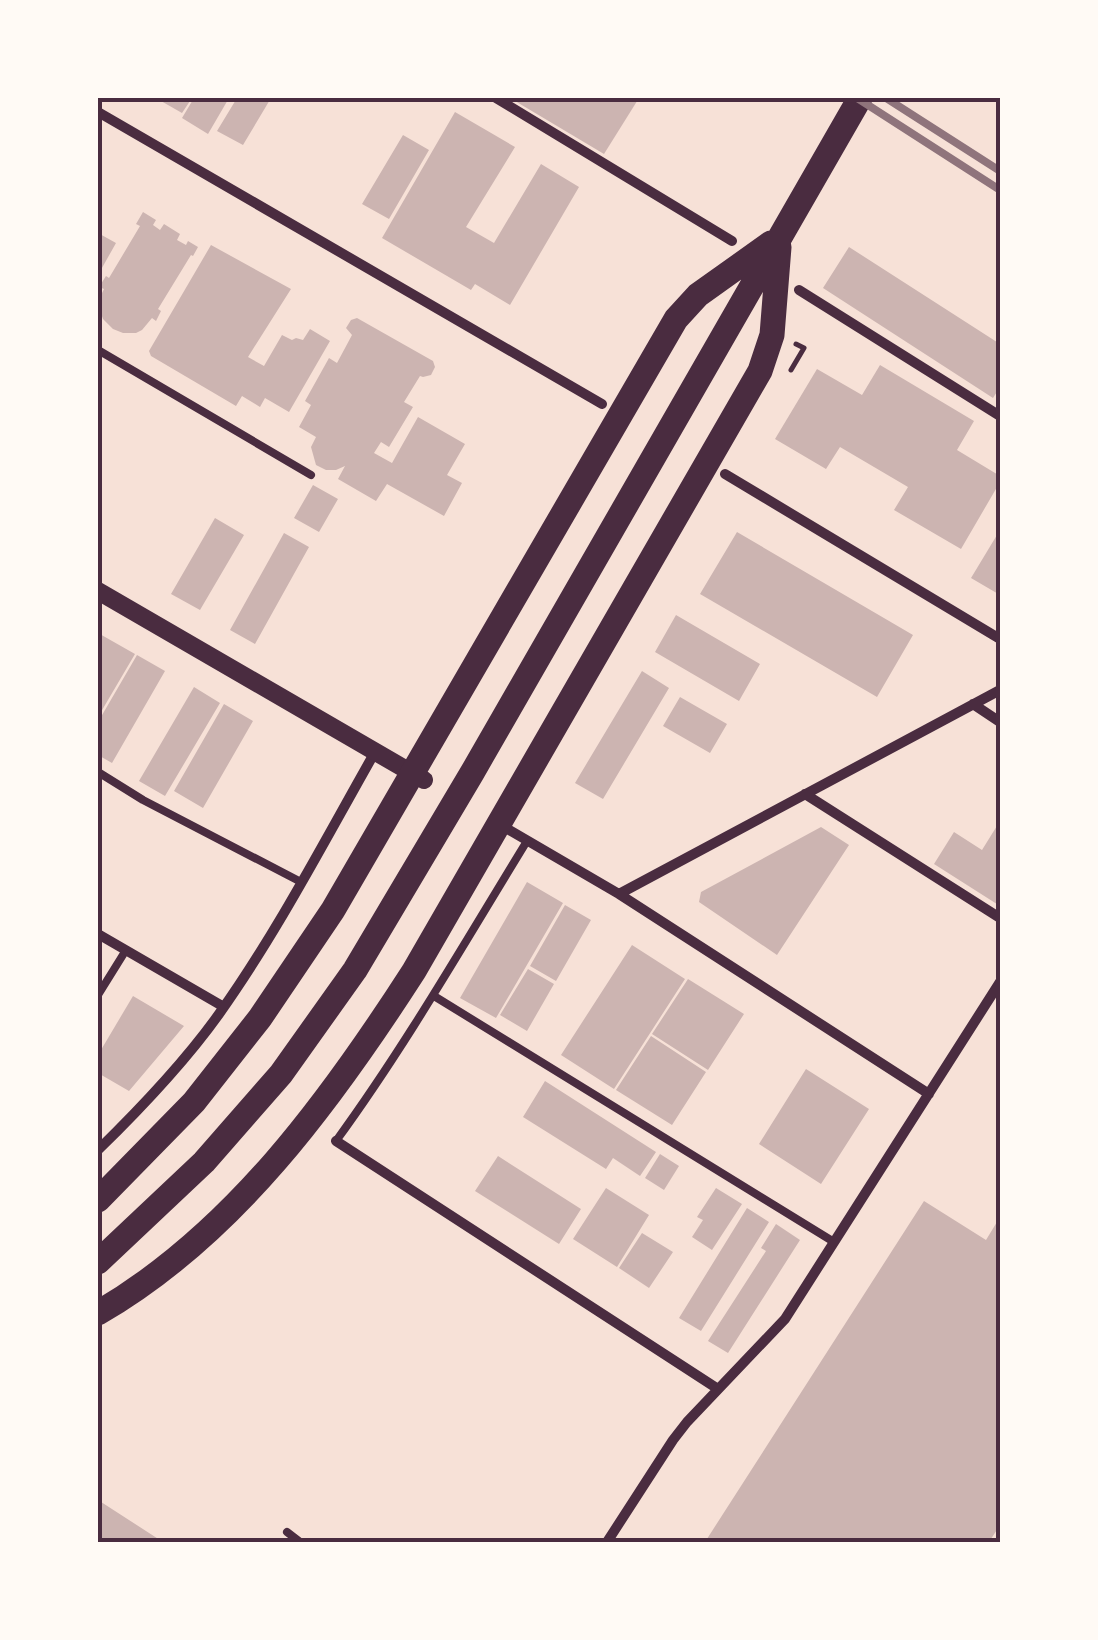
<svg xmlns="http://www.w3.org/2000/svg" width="1098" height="1640" font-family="'Nunito Sans',sans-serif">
  <rect width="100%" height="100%" fill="#f7e1d7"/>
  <path fill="#ccb4b1" d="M163 98H192L182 113 161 101Z
    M194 98H229L208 134 182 118Z
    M237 98H271L243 145 217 131Z
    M510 98H639L604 154Z
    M455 112 515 147 466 227 494 243 541 164 579 187 510 305 475 284 471 290 382 238Z
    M403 135 429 150 389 219 362 204Z
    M143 212 156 220 153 225 160 230 164 224 180 234 177 240 186 245 188 241 198 247 193 256 191 255 158 309 161 311 156 321 152 318 142 330 136 333H123L113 329 103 319 99 308V299L104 289 99 287 106 276 109 278 140 226 136 224Z
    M98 233 116 243 98 275Z
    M211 245 291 289 248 357 264 366 282 335 292 340 296 338 303 340 310 329 330 341 289 412 265 398 260 407 242 396 236 406 151 356 149 351Z
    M849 247 1000 344V387L993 398 823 288Z
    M357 318 433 361 435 367 431 375 423 377 420 376 404 402 413 407 389 447 381 442 374 453 392 463 418 417 465 444 447 475 462 483 444 516 387 484 376 501 338 479 345 466 336 470H326L316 465 311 447 316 437 299 427 311 405 305 401 329 358 337 363 352 335 346 328 351 320Z
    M880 365 974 421 957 450 1000 476V482L961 549 894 510 908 487 840 447 826 469 775 439 817 369 862 395Z
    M313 485 338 499 319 532 294 518Z
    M215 518 244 535 200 610 171 594Z
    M1000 530V595L971 578Z
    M737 532 913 635 877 697 700 594Z
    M284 533 309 547 255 644 230 630Z
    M676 615 760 664 739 701 655 652Z
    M98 633 135 654 98 717Z
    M137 655 165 671 112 763 98 755V722Z
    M642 671 669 688 603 799 575 783Z
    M194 687 220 703 165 796 139 781Z
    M680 697 727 724 710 753 663 726Z
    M224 704 253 721 203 808 174 791Z
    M1000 821V906L934 864 954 832 982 850Z
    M821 827 849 845 777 955 699 902 701 892Z
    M527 882 563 903 496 1018 460 998Z
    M565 905 591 920 556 981 530 966Z
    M632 945 685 979 614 1089 561 1055Z
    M528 969 554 984 527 1031 500 1015Z
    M688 979 744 1014 708 1070 652 1034Z
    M133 996 184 1026 129 1091 98 1073V1055Z
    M651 1036 706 1072 672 1125 616 1090Z
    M806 1069 869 1109 821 1184 759 1144Z
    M545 1081 656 1152 640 1176 613 1158 606 1169 523 1117Z
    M660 1154 679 1166 664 1190 645 1178Z
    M498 1156 581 1209 559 1244 475 1191Z
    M606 1188 649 1215 617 1267 573 1239Z
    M716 1188 742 1204 712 1250 692 1237 703 1220 697 1217Z
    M924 1201 986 1240 1000 1217V1525L989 1542H705Z
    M747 1208 769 1222 701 1331 679 1318Z
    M776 1224 800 1240 728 1353 708 1341 766 1251 761 1248Z
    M642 1233 673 1252 649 1288 619 1268Z
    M98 1500 163 1542H98Z"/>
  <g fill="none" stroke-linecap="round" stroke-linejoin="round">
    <path stroke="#4a2c40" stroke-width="5" d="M791 370 804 348 796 344"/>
    <path stroke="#4a2c40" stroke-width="8" d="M98 350 311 475
      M98 772 143 800 301 882
      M98 995 126 950
      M434 996 834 1242
      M336 1141C406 1045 465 942 527 841
      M287 1532 300 1542"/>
    <path stroke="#4a2c40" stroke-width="10" d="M496 98 732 241
      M98 112 602 404
      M799 290 1000 416
      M725 474 1000 639
      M973 704 1000 722
      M805 794 1000 918
      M499 824 619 894 929 1094
      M619 894 1000 690
      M98 934 224 1007
      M336 1141 718 1389
      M98 1150C141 1108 184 1063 219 1014 278 931 325 840 375 752
      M607 1542 673 1440 687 1422 785 1319 1000 982"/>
    <path stroke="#4a2c40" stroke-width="18" d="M98 591 424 780"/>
    <path stroke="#4a2c40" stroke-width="25" d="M98 1200 194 1102 260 1018 333 910 676 319 698 295 771 243
      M98 1262 204 1162 281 1074 355 970 472 773 860 98
      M98 1313C233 1235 331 1100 414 971L760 371 772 335 779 247"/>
    <path stroke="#8f747c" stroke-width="8" d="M857 98 1000 190
      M886 98 1000 171"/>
  </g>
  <rect width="1098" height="1640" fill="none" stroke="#fffaf5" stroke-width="200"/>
  <rect x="100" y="100" width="898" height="1440" fill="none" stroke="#4a2c40" stroke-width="4"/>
</svg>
